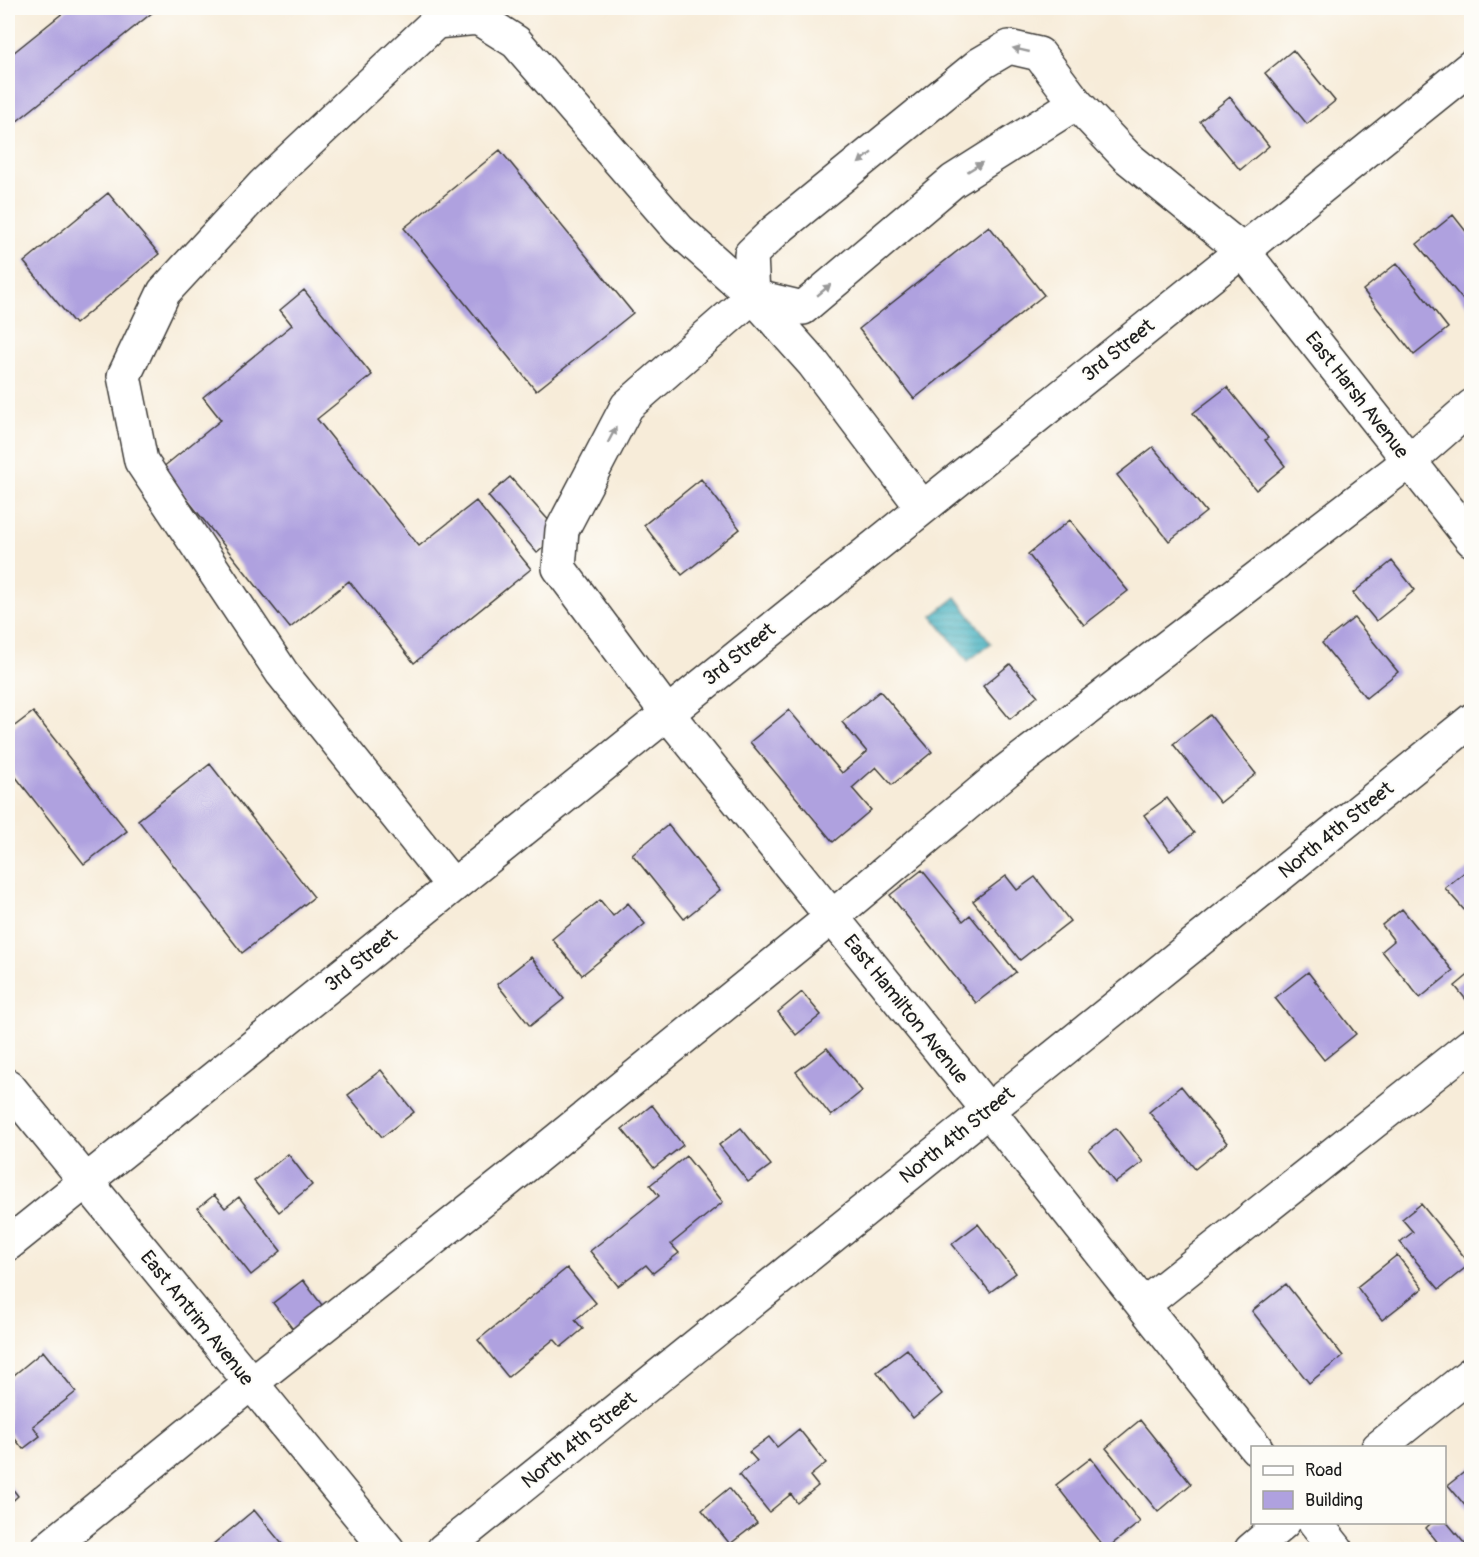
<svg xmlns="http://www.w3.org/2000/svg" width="1479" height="1557" font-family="Pangolin,sans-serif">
  <defs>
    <pattern id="water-rules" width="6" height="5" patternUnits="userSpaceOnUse" patternTransform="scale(1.5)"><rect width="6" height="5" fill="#41afbf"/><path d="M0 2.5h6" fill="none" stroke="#368e9a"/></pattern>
  </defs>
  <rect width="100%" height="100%" fill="#fdfcf7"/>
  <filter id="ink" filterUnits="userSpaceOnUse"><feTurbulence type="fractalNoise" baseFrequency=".0167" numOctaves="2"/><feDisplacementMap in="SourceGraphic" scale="12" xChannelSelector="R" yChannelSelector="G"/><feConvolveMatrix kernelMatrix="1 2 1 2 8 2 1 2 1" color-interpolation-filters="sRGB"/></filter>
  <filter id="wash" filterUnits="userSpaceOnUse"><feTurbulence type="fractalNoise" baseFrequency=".008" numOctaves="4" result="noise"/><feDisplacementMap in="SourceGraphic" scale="24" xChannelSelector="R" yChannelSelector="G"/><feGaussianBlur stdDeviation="1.35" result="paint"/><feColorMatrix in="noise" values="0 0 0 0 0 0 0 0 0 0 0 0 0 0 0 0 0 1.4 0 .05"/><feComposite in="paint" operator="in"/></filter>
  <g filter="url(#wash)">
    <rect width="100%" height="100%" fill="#f7ecd9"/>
    <path fill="url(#water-rules)" stroke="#2e666e" stroke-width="1.5" d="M956 597 991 643 968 661 932 616Z"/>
    <g id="blocks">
      <path fill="#afa1df" d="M69 8H158L11 126 8 122V57Z
        M1293 50 1335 101 1307 124 1265 73Z
        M1230 97 1269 146 1240 170 1200 121Z
        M500 150 633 313 536 391 404 228Z
        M108 193 159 254 75 324 24 262Z
        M1453 215 1472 239V311L1417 244Z
        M989 226 1044 295 914 399 859 329Z
        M1397 263 1448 328 1414 355 1363 290Z
        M304 290 372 375 317 419 419 546 476 501 531 569 414 663 349 581 290 628 162 468 221 420 203 397 292 325 280 310Z
        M1227 387 1268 438 1265 440 1285 466 1256 490 1193 413Z
        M1153 447 1206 512 1169 541 1117 475Z
        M510 477 560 533 537 553 488 496Z
        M701 479 740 529 682 575 644 525Z
        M1070 520 1128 591 1084 625 1028 554Z
        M1392 561 1415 590 1376 621 1353 593Z
        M1354 618 1398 672 1366 698 1322 643Z
        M1010 664 1038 696 1010 719 983 686Z
        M880 691 932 752 892 785 876 767 852 788 871 810 833 842 750 742 789 710 842 773 867 752 842 722Z
        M33 712 127 831 84 864 8 767V731Z
        M1210 715 1256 774 1220 803 1173 744Z
        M210 764 314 897 242 953 138 820Z
        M1167 798 1194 833 1170 851 1144 815Z
        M668 825 720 890 684 919 632 854Z
        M1472 866V919L1445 888Z
        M922 870 963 921 970 915 1016 972 976 1003 890 895Z
        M1006 876 1017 890 1035 877 1070 921 1020 960 973 901Z
        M600 900 613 916 628 903 645 924 582 975 552 939Z
        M1402 909 1453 971 1420 998 1382 951 1394 941 1382 925Z
        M531 957 564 999 530 1026 497 984Z
        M1308 972 1356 1034 1324 1060 1275 998Z
        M1472 972V1007L1455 986Z
        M802 992 821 1015 796 1035 778 1012Z
        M827 1048 862 1091 831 1116 796 1072Z
        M381 1070 414 1112 382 1137 348 1095Z
        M1181 1086 1227 1143 1195 1169 1149 1112Z
        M652 1105 683 1145 654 1168 622 1129Z
        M741 1128 771 1165 748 1182 719 1145Z
        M1116 1128 1143 1162 1115 1183 1089 1150Z
        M288 1154 312 1185 279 1212 254 1181Z
        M686 1156 723 1202 671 1244 679 1253 653 1273 646 1265 618 1286 590 1251 659 1196 650 1185Z
        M214 1195 225 1208 239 1197 281 1251 251 1275 198 1208Z
        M1421 1204 1470 1264 1439 1289 1400 1242 1413 1232 1402 1219Z
        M978 1224 1016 1273 990 1292 952 1244Z
        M1397 1255 1423 1288 1382 1320 1357 1287Z
        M567 1268 596 1303 575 1320 583 1329 561 1347 554 1339 508 1377 478 1340Z
        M303 1280 325 1309 295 1332 273 1303Z
        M1286 1284 1343 1356 1309 1383 1252 1311Z
        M907 1349 942 1394 913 1418 877 1372Z
        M43 1351 76 1392 33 1426 40 1436 23 1449 8 1430V1380Z
        M1140 1420 1191 1484 1158 1512 1106 1448Z
        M799 1429 826 1463 810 1476 818 1486 797 1503 791 1494 769 1512 739 1475 757 1461 749 1452 769 1437 777 1447Z
        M1091 1458 1140 1522 1106 1549 1056 1485Z
        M1472 1466V1514L1448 1485Z
        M8 1483 18 1496 8 1505Z
        M729 1488 757 1523 730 1544 702 1510Z
        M254 1510 287 1550H206Z
        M1444 1519 1470 1550H1444L1426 1528 1432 1522H1444Z"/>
    </g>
  </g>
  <g filter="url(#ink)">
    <use href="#blocks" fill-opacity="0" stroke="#3d3b38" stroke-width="1.5"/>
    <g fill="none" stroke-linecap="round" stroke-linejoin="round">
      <defs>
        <path id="minor" d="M753 296 627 406 562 530 559 568 667 713 988 1110 1256 1448
          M753 296 751 254 775 231 980 64 1009 47 1039 54 1076 103 1127 157 1243 251 1472 540
          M753 296 803 308 953 181 1076 103
          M453 886 282 673 141 461 124 376 164 292 264 184 436 22 478 18 516 42 679 230 753 296 813 363 922 507
          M8 1086 388 1550
          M8 1244 1472 66
          M1143 1305 1472 1044
          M1378 1448 1472 1373
          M1315 1522 1337 1550
          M46 1550 251 1383 503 1184 832 917 1006 771 1409 461 1472 406
          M443 1550 1472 720
          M1251 1550 1284 1522"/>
      </defs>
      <use href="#minor" stroke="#3d3b38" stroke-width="36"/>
      <use href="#minor" stroke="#fff" stroke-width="33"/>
    </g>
    <defs><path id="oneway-solid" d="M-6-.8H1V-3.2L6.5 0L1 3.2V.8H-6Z" transform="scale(1.5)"/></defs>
    <g fill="#999">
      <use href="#oneway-solid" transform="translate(1021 50) rotate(-167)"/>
      <use href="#oneway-solid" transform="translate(865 158) rotate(141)"/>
      <use href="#oneway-solid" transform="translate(975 167) rotate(-32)"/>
      <use href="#oneway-solid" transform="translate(824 290) rotate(-40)"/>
      <use href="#oneway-solid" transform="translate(612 435) rotate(-62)"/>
    </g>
  </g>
  <g text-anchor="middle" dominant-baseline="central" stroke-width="4.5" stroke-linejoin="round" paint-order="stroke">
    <g font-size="20" fill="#1c1c1c" stroke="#fdfcf7">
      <text transform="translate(1118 350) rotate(-39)">3rd Street</text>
      <text transform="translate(1357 395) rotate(52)">East Harsh Avenue</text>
      <text transform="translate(739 654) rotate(-39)">3rd Street</text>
      <text transform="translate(1336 830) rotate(-39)">North 4th Street</text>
      <text transform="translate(361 960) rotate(-39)">3rd Street</text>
      <text transform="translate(906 1009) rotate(51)">East Hamilton Avenue</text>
      <text transform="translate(957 1135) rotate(-39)">North 4th Street</text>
      <text transform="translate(197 1318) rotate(51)">East Antrim Avenue</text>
      <text transform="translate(579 1440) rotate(-39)">North 4th Street</text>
    </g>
  </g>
  <rect width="1479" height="1557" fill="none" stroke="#fdfcf7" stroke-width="30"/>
  <rect x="1251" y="1446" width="195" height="78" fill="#fdfcf7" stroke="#a3a29f" stroke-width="1.5"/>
  <rect x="1263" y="1466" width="30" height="9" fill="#ffffff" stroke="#a3a29f" stroke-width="1.5"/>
  <text x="1305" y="1476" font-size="18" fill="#1c1c1c">Road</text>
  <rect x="1263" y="1491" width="30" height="18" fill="#afa1df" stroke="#a3a29f" stroke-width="1.5"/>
  <text x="1305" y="1506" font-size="18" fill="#1c1c1c">Building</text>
</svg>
